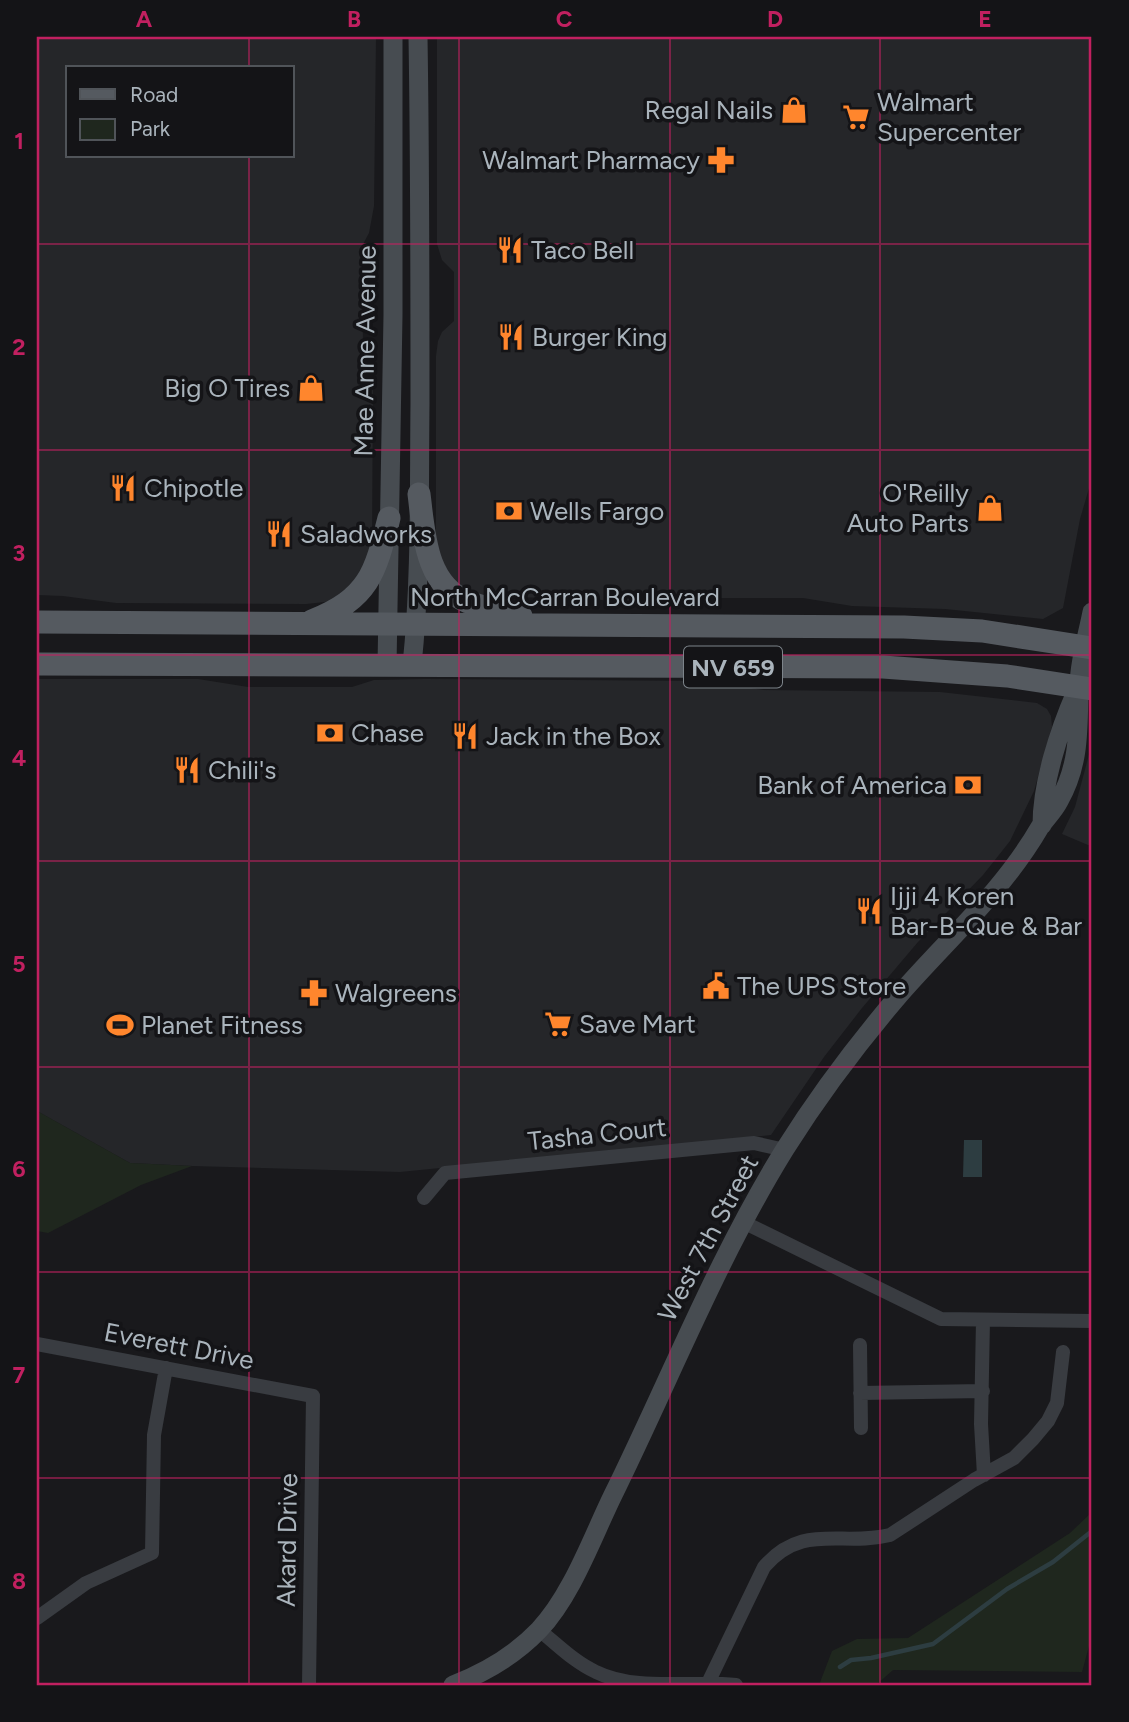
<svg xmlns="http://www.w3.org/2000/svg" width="1129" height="1722" font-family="Figtree,sans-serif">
  <rect width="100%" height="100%" fill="#19191c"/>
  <path fill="#252629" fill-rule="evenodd" d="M37 37H376L374 206 369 233 362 246 363 348 371 365 373 376 372 549 363 575 334 601 306 604 116 603 63 596 37 595ZM68 68H292V156H68Z
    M437 37H1092V478L1080 519 1063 608 1043 619 945 609 852 606 803 598H702L669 605H631L590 598 479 597 454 584 438 553 436 537V356L438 341 442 332 454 321V272L442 260 437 244Z
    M37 679H198L248 687H352L374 680 425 679 704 681 764 690 940 692 1037 703 1047 709 1051 716 1052 727 1034 791 1010 841 983 875 918 942 862 1008 824 1057 771 1135 400 1172 192 1166 130 1163 37 1111Z
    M1091 747 1092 844 1088 845 1062 834 1075 807Z"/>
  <path fill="#1f271e" d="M37 1111 130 1163 192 1166 141 1185 48 1233 37 1231Z
    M1092 1512V1635L1082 1672 893 1670 876 1685H819L832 1651 857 1639 908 1638 1070 1533Z"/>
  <path fill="#2d3d41" d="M964 1140H982V1177H963Z"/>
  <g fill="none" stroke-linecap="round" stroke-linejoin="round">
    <path stroke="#2d3d41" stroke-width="4.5" d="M840 1667 851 1660 871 1658 933 1644 1007 1589 1053 1562 1092 1531"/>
    <path stroke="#393c41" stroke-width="14" d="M424 1198 445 1173 754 1143 785 1150
      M743 1222 941 1319 1092 1321
      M983 1320 981 1424 984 1475
      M37 1344 313 1396 309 1685
      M860 1345 861 1428
      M860 1393 983 1391
      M37 1618 86 1583 152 1553 154 1435 166 1368
      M539 1630C557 1644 574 1662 596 1672 636 1692 692 1680 736 1685
      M708 1683 764 1567C803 1522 841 1547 890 1535L974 1480 1014 1458 1033 1439 1048 1421 1057 1403 1063 1352"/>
    <path stroke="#474c51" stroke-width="19" d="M412 665C421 579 419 491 420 404 420 282 420 159 418 37
      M387 666 393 315V37
      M1042 825C1042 783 1059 731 1076 692
      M453 1685C484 1673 516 1654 539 1630 572 1595 592 1538 613 1495 670 1379 717 1259 785 1149 819 1095 858 1043 900 994 948 939 1003 891 1040 827 1046 818 1054 811 1059 801 1080 764 1078 729 1079 688 1079 664 1087 637 1092 612"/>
    <path stroke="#555a60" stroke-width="23" d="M419 494C424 533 425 585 468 602 485 608 504 611 521 616
      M312 621C369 598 375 574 389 518
      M37 622 904 627 982 631 1092 648
      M37 664 883 667 1007 676 1092 689"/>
  </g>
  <path fill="none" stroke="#c12060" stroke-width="2" stroke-opacity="0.55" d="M249 37V68M459 37V1685M670 37V1685M880 37V1685M249 156V1685M37 244H1092M37 450H1092M37 655H1092M37 861H1092M37 1067H1092M37 1272H1092M37 1478H1092"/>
  <defs>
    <symbol id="shop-bare" viewBox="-9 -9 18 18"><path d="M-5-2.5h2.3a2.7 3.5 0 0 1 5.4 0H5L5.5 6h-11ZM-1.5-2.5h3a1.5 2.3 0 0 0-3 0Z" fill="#ff862d" stroke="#141417" stroke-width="2.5" paint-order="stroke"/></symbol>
    <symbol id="supermarket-bare" viewBox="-9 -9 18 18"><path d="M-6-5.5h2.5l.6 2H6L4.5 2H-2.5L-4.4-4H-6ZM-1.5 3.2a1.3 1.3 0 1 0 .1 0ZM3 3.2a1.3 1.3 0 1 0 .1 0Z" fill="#ff862d" stroke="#141417" stroke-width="2.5" paint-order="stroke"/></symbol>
    <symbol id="pharmacy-bare" viewBox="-9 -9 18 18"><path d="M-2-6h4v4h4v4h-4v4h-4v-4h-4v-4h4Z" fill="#ff862d" stroke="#141417" stroke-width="2.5" paint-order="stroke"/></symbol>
    <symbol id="restaurant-bare" viewBox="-9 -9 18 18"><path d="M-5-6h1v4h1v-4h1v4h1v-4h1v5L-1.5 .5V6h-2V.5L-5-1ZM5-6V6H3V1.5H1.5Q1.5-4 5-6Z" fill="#ff862d" stroke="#141417" stroke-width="2.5" paint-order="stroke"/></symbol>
    <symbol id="bank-bare" viewBox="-9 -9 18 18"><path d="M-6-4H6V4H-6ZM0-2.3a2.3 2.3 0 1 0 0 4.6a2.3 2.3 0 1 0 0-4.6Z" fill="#ff862d" stroke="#141417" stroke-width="2.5" paint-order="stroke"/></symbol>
    <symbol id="civic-bare" viewBox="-9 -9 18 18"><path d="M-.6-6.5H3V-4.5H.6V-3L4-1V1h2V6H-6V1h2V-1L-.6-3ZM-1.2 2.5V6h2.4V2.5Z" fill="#ff862d" stroke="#141417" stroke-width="2.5" paint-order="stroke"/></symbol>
    <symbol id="stadium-bare" viewBox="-9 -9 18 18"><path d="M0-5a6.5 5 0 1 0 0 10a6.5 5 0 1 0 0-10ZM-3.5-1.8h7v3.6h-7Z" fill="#ff862d" stroke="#141417" stroke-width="2.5" paint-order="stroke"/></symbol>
  </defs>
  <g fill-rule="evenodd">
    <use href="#shop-bare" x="775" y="91" width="38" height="38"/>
    <use href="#supermarket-bare" x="837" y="98" width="38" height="38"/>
    <use href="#pharmacy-bare" x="702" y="141" width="38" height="38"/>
    <use href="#restaurant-bare" x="491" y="231" width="38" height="38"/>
    <use href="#restaurant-bare" x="492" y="318" width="38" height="38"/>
    <use href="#shop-bare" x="292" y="369" width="38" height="38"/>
    <use href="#restaurant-bare" x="104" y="469" width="38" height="38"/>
    <use href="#shop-bare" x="971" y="489" width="38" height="38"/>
    <use href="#bank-bare" x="490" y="492" width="38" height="38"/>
    <use href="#restaurant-bare" x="260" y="515" width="38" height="38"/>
    <use href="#bank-bare" x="311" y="714" width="38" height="38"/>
    <use href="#restaurant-bare" x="446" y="717" width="38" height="38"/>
    <use href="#restaurant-bare" x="168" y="751" width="38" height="38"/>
    <use href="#bank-bare" x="949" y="766" width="38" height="38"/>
    <use href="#restaurant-bare" x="850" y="892" width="38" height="38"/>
    <use href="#civic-bare" x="697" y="967" width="38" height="38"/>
    <use href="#pharmacy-bare" x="295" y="974" width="38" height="38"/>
    <use href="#supermarket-bare" x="539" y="1005" width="38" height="38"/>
    <use href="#stadium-bare" x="101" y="1006" width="38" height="38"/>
  </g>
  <g text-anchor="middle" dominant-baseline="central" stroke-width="7" stroke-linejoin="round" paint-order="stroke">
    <rect fill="#141417" stroke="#7d848a" stroke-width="2" x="684" y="646.5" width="98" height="41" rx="5"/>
    <g font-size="24" font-weight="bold" fill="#aab4bc">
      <text x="733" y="667">NV 659</text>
    </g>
    <g font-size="26" fill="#aab4bc" stroke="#141417" text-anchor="start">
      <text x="877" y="102">Walmart<tspan x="877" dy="30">Supercenter</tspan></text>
      <text x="773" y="110" text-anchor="end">Regal Nails</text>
      <text x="700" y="160" text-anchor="end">Walmart Pharmacy</text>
      <text x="531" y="250">Taco Bell</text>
      <text x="532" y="337">Burger King</text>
      <text x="290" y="388" text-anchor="end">Big O Tires</text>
      <text x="144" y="488">Chipotle</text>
      <text x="969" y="493" text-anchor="end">O'Reilly<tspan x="969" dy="30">Auto Parts</tspan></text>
      <text x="530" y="511">Wells Fargo</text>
      <text x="300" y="534">Saladworks</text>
      <text x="351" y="733">Chase</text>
      <text x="486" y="736">Jack in the Box</text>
      <text x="208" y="770">Chili's</text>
      <text x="947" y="785" text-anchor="end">Bank of America</text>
      <text x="890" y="896">Ijji 4 Koren<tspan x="890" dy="30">Bar-B-Que &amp; Bar</tspan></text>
      <text x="737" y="986">The UPS Store</text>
      <text x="335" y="993">Walgreens</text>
      <text x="579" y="1024">Save Mart</text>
      <text x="141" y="1025">Planet Fitness</text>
    </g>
    <g font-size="26" fill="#aab4bc" stroke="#141417">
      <text transform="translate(365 351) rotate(-89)">Mae Anne Avenue</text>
      <text x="565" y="597">North McCarran Boulevard</text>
      <text transform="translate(597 1134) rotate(-6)">Tasha Court</text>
      <text transform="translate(708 1238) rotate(-62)">West 7th Street</text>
      <text transform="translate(179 1346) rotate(11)">Everett Drive</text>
      <text transform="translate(287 1540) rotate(-89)">Akard Drive</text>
    </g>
  </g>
  <rect width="1129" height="1722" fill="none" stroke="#141417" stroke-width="77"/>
  <rect x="66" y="66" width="228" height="91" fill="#141417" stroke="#505459" stroke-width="2"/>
  <rect x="80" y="89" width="35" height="10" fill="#555a60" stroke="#505459" stroke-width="2"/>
  <text x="130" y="102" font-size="21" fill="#aab4bc">Road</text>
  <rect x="80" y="119" width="35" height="21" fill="#1f271e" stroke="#505459" stroke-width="2"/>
  <text x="130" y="136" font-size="21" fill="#aab4bc">Park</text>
  <rect x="38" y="38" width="1052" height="1646" fill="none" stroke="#c12060" stroke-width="2.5"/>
  <g font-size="23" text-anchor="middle" font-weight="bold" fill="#c12060">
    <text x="144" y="27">A</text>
    <text x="354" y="27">B</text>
    <text x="564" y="27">C</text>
    <text x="775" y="27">D</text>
    <text x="985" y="27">E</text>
    <text x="19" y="149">1</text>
    <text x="19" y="355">2</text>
    <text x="19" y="561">3</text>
    <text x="19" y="766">4</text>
    <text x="19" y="972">5</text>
    <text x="19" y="1177">6</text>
    <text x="19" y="1383">7</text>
    <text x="19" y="1589">8</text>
  </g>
</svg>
